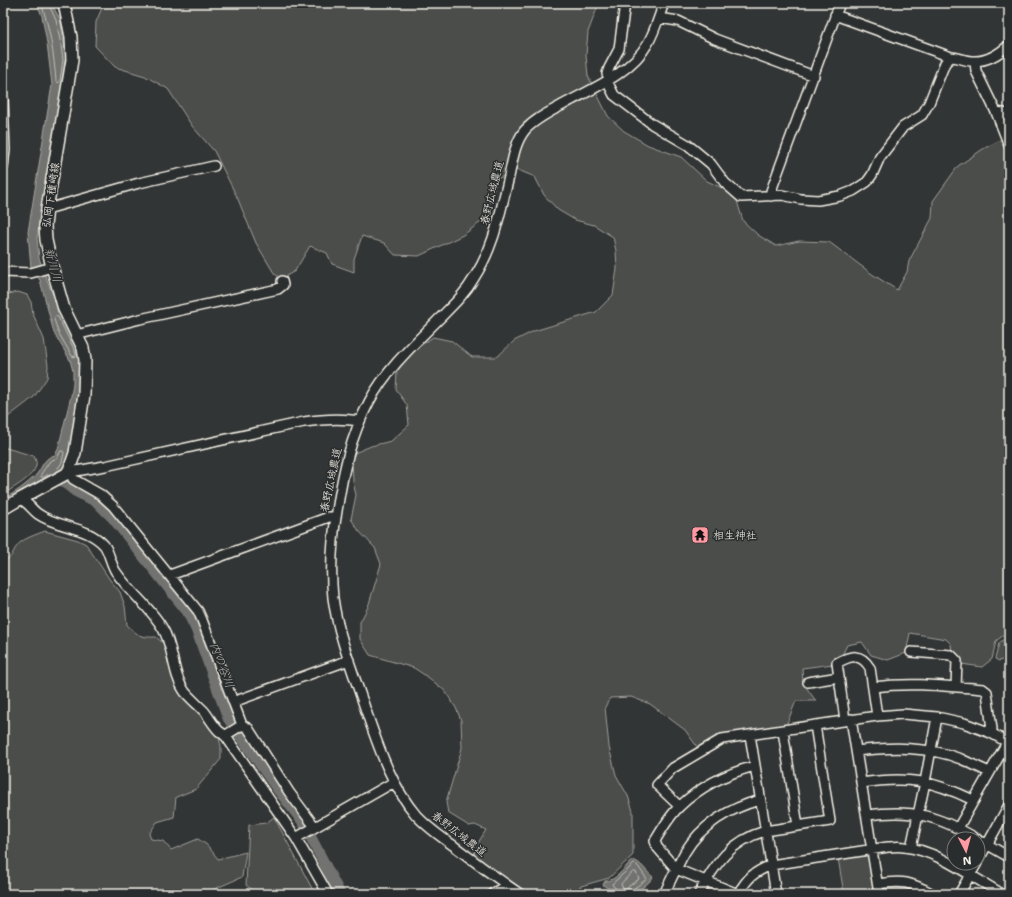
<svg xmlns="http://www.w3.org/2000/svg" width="1012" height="897" font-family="'Shantell Sans','Klee One',sans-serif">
  <rect width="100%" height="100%" fill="#323535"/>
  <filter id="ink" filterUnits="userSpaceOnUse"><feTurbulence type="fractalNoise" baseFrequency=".025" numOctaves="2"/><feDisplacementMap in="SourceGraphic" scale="8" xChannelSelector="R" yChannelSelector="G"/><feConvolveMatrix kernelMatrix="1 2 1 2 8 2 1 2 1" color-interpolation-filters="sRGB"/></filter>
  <g filter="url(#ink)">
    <path fill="#4b4d4c" stroke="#a09f9a" d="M104 3H599L588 32 586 55 588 76 608 116 624 131 648 145 681 157 707 181 722 188 737 201 743 221 758 235 776 246 799 241 829 242 872 274 897 290 907 272 909 261 932 218 933 201 958 166 983 149 1002 139 1009 152V631L996 641 992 659 982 667 961 664 952 653 951 644 946 639 910 633 906 653 888 660 871 655 862 642 847 645 841 657 833 664 802 668 803 683 816 701H796L785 728 698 748 685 730 650 704 631 697 610 698 605 707 609 747 616 775 628 796 633 811V855L609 878 581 886 571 894H527L503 881 473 857 478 843 486 830 475 825 469 826 448 813 446 802 462 748 461 720 456 708 445 691 429 678 414 668 370 655 360 639V622L368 607 381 564 375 548 359 531 351 519 356 495 353 482 352 454 371 446 391 441 409 425 407 405 396 390 397 370 408 354 433 337 452 341 472 357H497L514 341 534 331 596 312 613 295 617 269 616 251 613 237 594 225 575 220 558 210 544 195 535 177 518 170 497 179 485 219 463 235 419 256 395 255 384 243 362 236 354 259V272L332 264 327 253 310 246 295 271 281 279 274 273 256 243 237 197 214 151 192 126 168 89 145 76 115 67 95 46 96 22Z
      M18 292 27 295 31 302 33 314 44 339 48 366 47 378 34 397 8 417 3 424V295Z
      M3 443 6 448 34 456C35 459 37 462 36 465 35 476 12 489 3 494Z
      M45 531 78 540 86 544 110 580 120 592 125 606 127 625C138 635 140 638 156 637L163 643 169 651 176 668 195 699 216 727 221 746V759L196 789 176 797 174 817 157 822 149 834 151 839 163 841 171 850 198 839 207 845 218 859 246 852 242 877 203 894H9L3 882V562C14 556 11 554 17 546 21 539 38 534 45 531Z
      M1009 635V658L999 661 995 659 999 643Z
      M274 817 315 894H258L246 885 249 825 266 823Z
      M870 853 876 889 844 894 838 858Z"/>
    <path fill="#727370" stroke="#a6a5a0" d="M37 3H51L60 19 67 60 60 109 37 238 39 258 52 293 56 299 79 349 80 356V398L68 455 66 464 62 470 3 506V499C15 493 27 484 36 475 43 467 43 458 55 455L58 449 71 396 73 384V371L70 360 54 333 40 280 31 268 28 232 52 85 47 43 42 16Z
      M632 860C642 862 645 871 653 877 646 888 630 897 616 894 612 892 607 887 603 885L605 881C615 882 626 866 632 860Z"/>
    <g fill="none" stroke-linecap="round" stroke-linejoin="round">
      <path stroke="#c0bfb8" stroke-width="1" d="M41 3C50 28 54 55 56 81L58 83 60 81 63 60 61 45 56 20 48 3
        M56 316 58 317 75 351 76 355 75 357 72 356 58 332 54 319Z
        M61 451H63L64 453 62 462 59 467 44 477H41V474L50 461 57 458Z
        M633 872H636L639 879 629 886 626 890 624 891 621 884Z
        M619 894 618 890 613 886 612 884 634 864 637 865 647 879 633 889 631 894"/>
      <path stroke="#727370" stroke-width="11" d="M53 472 60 479 75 491 97 502 113 518 187 611 196 629 228 718 279 791 303 822 340 894"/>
      <defs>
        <path id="minor" d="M835 15 951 57C959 57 967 62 975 61 987 61 1000 53 1009 45
          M659 18 678 21 715 39 814 76
          M975 62 976 71 996 112 1009 145
          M607 74 609 68 619 49 625 3
          M609 85 614 95 652 124 688 145 711 164 725 183 741 197 782 195 801 199 818 200 840 196 853 191 867 182 872 175 880 157 903 127 922 115 929 103 945 63 951 57
          M3 99 5 150 3 167
          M996 112 1009 114
          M771 196V191L840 3
          M47 209 139 183 214 166
          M3 272 31 273 52 267
          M76 335 140 319 278 289 283 285 282 281
          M69 470 73 479 101 495 113 506 198 611 202 620 242 725 248 728 289 792 315 827
          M69 470 76 471 105 466 304 422C323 419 341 418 360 421
          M20 499C29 503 31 509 38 514 58 528 87 526 104 545 109 551 111 565 116 572 130 593 151 607 163 629 174 648 172 674 185 692 191 699 198 705 204 711 209 717 213 725 219 731 224 735 226 735 229 741L296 838 328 894
          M170 575 329 517H336
          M911 652 951 655 957 661 956 687
          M839 677 837 663C851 655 861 653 870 668L877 716
          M808 682 839 677 845 720
          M873 687C911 682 945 686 983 689L987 692 992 729 991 733
          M233 702 349 660
          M851 719 879 894
          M783 731 798 826
          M226 735 242 725
          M750 735 776 894
          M856 751C891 747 927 746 961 759 970 763 980 768 989 772
          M861 783C907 776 932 780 973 800
          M679 806 657 785 673 768 722 739 877 716 903 714 937 717 964 723 991 733 1009 743
          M867 815C913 809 937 815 977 839
          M958 828 1009 739
          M296 838 394 782
          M983 842 1009 857
          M911 848 925 782 937 717
          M978 861 1009 805
          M878 884C903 880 910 882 933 894
          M492 894 507 885
          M520 894C498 879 476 863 454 846 441 837 427 827 416 815 390 784 378 745 365 708 353 672 338 635 333 598 330 569 332 540 337 511 343 472 350 438 369 402 386 370 413 345 439 319 452 306 465 294 474 278 494 247 499 217 508 181 512 165 514 143 525 130 536 118 552 111 566 103 594 88 632 72 648 43 655 31 659 16 664 3
          M664 894C671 880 677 866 685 852 701 825 730 808 760 800
          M699 894C715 863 731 841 765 831L830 821 815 725
          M738 894C748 877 753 873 771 865L888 847C893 847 899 846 904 847 936 850 969 875 997 891L999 894
          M738 894 676 869 657 847 655 841C662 829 670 815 680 806 701 786 728 773 755 766
          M959 894 977 863"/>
        <path id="major" d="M3 509 20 499 66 474 69 470 75 453 84 395 85 360 83 348 64 309 51 263 46 240 45 226 47 209 72 60 71 37 64 3"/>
      </defs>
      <use href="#minor" stroke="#f4f1e8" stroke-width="12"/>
      <use href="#major" stroke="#f4f1e8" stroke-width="14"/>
      <use href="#minor" stroke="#2a2d2e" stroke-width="9"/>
      <use href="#major" stroke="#2a2d2e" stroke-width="11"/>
    </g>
  </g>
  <defs>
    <symbol id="temple-square" viewBox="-11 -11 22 22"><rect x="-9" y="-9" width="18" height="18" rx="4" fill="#ff9aa2" stroke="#2a2d2e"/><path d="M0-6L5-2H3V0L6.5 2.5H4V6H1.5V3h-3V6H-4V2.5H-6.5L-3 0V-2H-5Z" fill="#111"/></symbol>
  </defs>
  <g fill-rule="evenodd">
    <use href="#temple-square" x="690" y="525" width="20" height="20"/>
  </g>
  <g text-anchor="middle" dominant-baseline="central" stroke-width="3" stroke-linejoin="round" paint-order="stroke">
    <g font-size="11" fill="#f4f1e8" stroke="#2a2d2e">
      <text transform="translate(492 193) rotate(-76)">春野広域農道</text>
      <text transform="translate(51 195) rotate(-82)">弘岡下種崎線</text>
      <text transform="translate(331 480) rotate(-78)">春野広域農道</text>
      <text transform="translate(459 834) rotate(38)">春野広域農道</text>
    </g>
    <g font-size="11" fill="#f4f1e8" stroke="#2a2d2e" text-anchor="start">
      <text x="713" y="535">相生神社</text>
    </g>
    <g font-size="12" font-style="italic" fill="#b3b2ac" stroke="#2a2d2e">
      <text transform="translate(53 265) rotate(75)">新川川</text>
      <text transform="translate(222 665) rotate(69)">内の谷川</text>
    </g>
  </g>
  <rect width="1012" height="897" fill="none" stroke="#2a2d2e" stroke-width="16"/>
  <rect x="8" y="8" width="996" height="881" fill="none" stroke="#f4f1e8" stroke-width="1.5" filter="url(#ink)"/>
  <g transform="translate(966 851) rotate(174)"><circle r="19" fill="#2a2d2e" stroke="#7b7b78"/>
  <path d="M0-3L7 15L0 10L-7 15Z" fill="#ff9aa2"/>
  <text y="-6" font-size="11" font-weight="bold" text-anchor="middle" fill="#f4f1e8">N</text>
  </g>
</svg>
